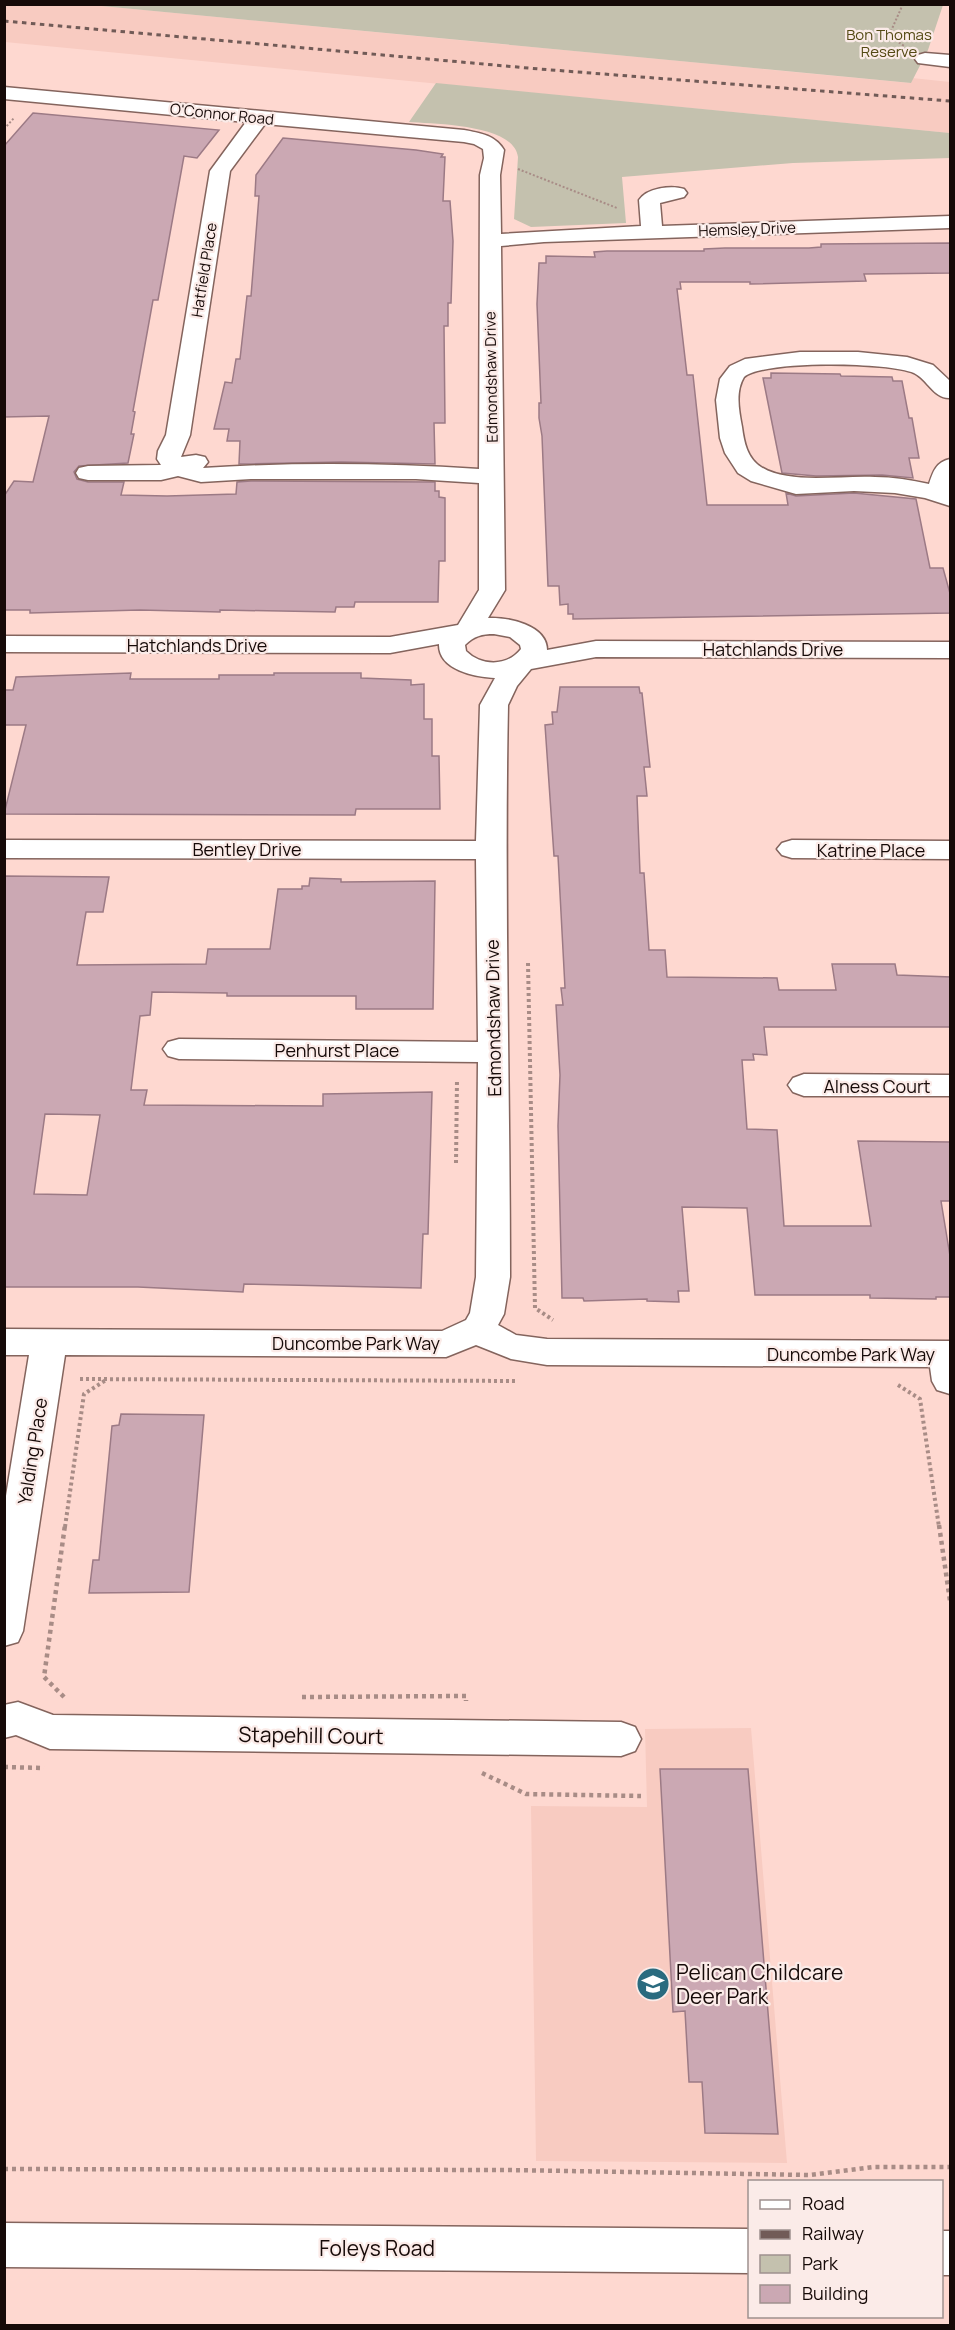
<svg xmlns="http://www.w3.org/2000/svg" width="955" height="2330" font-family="Manrope,sans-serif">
  <rect width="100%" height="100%" fill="#fed8d0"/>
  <path fill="#f8cbc1" d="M4 5H91L910 83 912 78 950 82V133L5 42Z
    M751 1728 787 2163 536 2161 531 1806 647 1807 645 1729Z"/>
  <path fill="#c4c1ae" d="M91 5H943L928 50 911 83Z
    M436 83 950 133V158L793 163 622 177 626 223 531 227 514 219 518 157C514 124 434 124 409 122Z"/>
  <path fill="#cba8b3" stroke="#9c7a85" stroke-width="1.5" fill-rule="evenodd" d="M33 113 219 130 197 158 184 156 158 300H153L133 411 135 412 131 434H134L128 463 79 466 74 472 77 479 88 482H124L121 495 167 496 236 494 237 482 251 481 435 482V491H439V497L445 498V561H439L438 602H355L354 607H336L335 612 220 610V612L140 610 30 613V610H4V496L14 481 33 482 49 416 4 417V146Z
    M283 138 416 150 443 154 441 157H445L443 201H450L453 241 451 303H448V326H444L445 423H434L435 464 341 462 239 464 240 441H227L229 429H214L225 382 232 383 236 359H240L247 296H251L259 196H255L256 175Z
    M951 243V273L864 274 866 281 750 284V282H680L681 289H677L687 375H693L707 505H788L786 493 796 496 854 493 916 499 930 568H943L951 597V613L573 619V614H568V604L560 605 559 586H548L542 436 539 418V403H541L537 304 539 263H546V256L595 257 594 252 607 251H704V249L725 248H809L821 247V244Z
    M771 373 840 374 841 376 892 377 893 381H902L909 418H912L919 458H909L913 478 882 475 816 476 782 473 763 378H771Z
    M131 673 130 679H219V675H274V673H361V678L411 680V685L424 684V719H432V756H439L440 809H356L355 815 4 814 26 725H4V690H13L16 677Z
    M560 687H639L640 693H642L650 767H644L647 796H637L640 873H644L649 950H665L667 977 777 978 779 990H836L832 964H895L897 975 951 977V1027H764L767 1055 753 1054 754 1060H742L747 1129 777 1130 784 1226H871L858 1141 951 1142V1201H941L951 1262V1297H936V1299L870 1298V1295H755L747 1208 682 1207 689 1291H678L679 1302 647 1301V1299L584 1301 583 1298H562L558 1126 560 1075 556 1005H563L561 988H565L558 856H554L545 725 553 724 552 712H557Z
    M4 876 109 877 103 912H86L77 965 206 964 208 949H270L278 889H302V886H309L310 878 341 879V882L435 881 433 1009H356V996H227V993L152 992 150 1015 140 1016 131 1090H147L144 1105 323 1106V1094L432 1092 428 1234H423L421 1288 244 1284 243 1292 138 1287H4ZM45 1114 100 1115 87 1195 34 1194Z
    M121 1414 204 1415 189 1592 89 1593 93 1560H99L112 1426 119 1425Z
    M660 1769H748L778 2134 705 2133 702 2082H689L685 2011 673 2012Z"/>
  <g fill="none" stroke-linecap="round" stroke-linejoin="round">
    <defs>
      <path id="minor" d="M925 53 950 55V67L918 63 915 59 918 55Z
        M4 87 464 130C480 133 495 135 504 150L500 175 501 234 641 226 639 200C647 188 671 185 684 189L687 193 684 197 660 203 662 226 950 216V228L544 242 501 246 505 590 488 618C508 617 547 625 547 650L596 641 950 642V658L596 657 531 669 517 686 508 705C504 896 510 1086 510 1277L504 1314 498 1325 516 1335 547 1339 950 1341V1394L937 1390 932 1381 930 1367 547 1365 511 1359 476 1345 446 1357 65 1355 23 1631 18 1642 4 1646V1508L29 1355H4V1329L442 1331 466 1320 470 1313 476 1277 478 1062 179 1059 168 1056 163 1049 168 1042 179 1039 478 1042 476 859 4 858V840L476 841 480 705 495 678C475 677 438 670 439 644L390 653 4 652V636L390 637 458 625 479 590V483L416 479H251L201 482 178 476 161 480H88L79 478 76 473 79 468 88 466 161 465 157 459 158 451 166 435 210 171 246 122 4 99ZM265 124 464 142 474 144 483 149 484 158 480 175 479 469C388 463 295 462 203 468L208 462 205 457 196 455 181 457 190 435 230 171ZM494 634 510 637 520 645 521 649C507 667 481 666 466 651L465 645C474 636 482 634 494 634Z
        M800 352H858L907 357 933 365 950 381V398C934 399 928 380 914 373 888 362 764 360 744 377 735 392 739 411 742 427 744 442 747 458 761 467 789 485 842 475 875 477 893 477 911 480 929 484 933 472 936 462 950 459V506L925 498 895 493 854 491 796 494 751 481 738 473 725 453 720 438 716 400 720 379 730 366 745 359Z
        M792 840 950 841V859L792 858 782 855 777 849 782 843Z
        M804 1074 950 1075V1096H804L793 1092 788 1085 793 1078Z
        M18 1702 53 1715 621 1722 635 1727 641 1739 635 1751 621 1756 50 1749 16 1735 4 1738V1705Z
        M4 2223 750 2229V2273L4 2267Z
        M942 2231H950V2275H942Z"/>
    </defs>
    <use href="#minor" stroke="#84645d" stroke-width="3"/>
    <path stroke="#a88c86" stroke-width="2" stroke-dasharray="2 2" stroke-linecap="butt" d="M903 4 891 31 894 39 904 46
      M4 129 14 118
      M518 169 617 208"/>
    <path stroke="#a88c86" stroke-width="4" stroke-dasharray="3 3" stroke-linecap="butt" d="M528 963 535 1308 553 1320
      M456 1163 457 1080
      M80 1379 517 1381
      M898 1385 920 1399 939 1527
      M65 1527 84 1394 106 1380"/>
    <path stroke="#a88c86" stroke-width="4.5" stroke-dasharray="4 4" stroke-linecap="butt" d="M939 1525 950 1601
      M64 1697 44 1677 65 1525
      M302 1697 466 1696V1701
      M4 1767 44 1768
      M482 1773 526 1794 641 1796
      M4 2169 508 2170 810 2175 873 2167H950"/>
    <use href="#minor" fill="#fff" fill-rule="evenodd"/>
    <path stroke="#715b57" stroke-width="3" stroke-dasharray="4.5 4.5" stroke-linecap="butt" d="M4 21 539 69 950 101"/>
  </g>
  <defs>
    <symbol id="school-disc" viewBox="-11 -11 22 22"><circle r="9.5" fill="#2a6b7f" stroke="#fbebe8"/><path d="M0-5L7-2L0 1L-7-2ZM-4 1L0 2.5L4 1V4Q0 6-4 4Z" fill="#fff"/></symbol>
  </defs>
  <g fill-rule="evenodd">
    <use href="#school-disc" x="634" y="1965" width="38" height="38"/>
  </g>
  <g text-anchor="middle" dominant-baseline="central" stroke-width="4.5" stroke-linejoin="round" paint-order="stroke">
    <g font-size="15" fill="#534913" stroke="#fbebe8">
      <text x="889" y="34">Bon Thomas<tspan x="889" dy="17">Reserve</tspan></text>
    </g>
    <g font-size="15" fill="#160a08" stroke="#fbebe8">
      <text transform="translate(222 114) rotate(6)">O'Connor Road</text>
      <text transform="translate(747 229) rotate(-2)">Hemsley Drive</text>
      <text transform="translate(204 270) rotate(-81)">Hatfield Place</text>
      <text transform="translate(491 377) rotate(-91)">Edmondshaw Drive</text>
    </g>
    <g font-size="18" fill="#160a08" stroke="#fbebe8">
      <text x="197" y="645">Hatchlands Drive</text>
      <text x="773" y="649">Hatchlands Drive</text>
      <text x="247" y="849">Bentley Drive</text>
      <text x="871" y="850">Katrine Place</text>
      <text transform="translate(493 1018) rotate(-91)">Edmondshaw Drive</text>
      <text x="337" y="1050">Penhurst Place</text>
      <text x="877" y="1086">Alness Court</text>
      <text x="356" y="1343">Duncombe Park Way</text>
      <text x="851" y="1354">Duncombe Park Way</text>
      <text transform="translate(32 1451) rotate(-81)">Yalding Place</text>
    </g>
    <g font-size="21" fill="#160a08" stroke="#fbebe8">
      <text transform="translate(311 1735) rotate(1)">Stapehill Court</text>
      <text x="377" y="2248">Foleys Road</text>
    </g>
    <g font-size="21" fill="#160a08" stroke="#fbebe8" text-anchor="start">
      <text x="676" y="1972">Pelican Childcare<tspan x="676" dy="24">Deer Park</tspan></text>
    </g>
  </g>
  <rect width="955" height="2330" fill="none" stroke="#160a08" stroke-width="12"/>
  <rect x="748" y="2180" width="195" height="138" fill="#fbebe8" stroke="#9f918e" stroke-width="1.5"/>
  <rect x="760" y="2200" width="30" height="9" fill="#ffffff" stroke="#9f918e" stroke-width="1.5"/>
  <text x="802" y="2210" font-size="18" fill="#160a08">Road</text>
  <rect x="760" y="2230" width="30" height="9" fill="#715b57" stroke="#9f918e" stroke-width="1.5"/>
  <text x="802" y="2240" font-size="18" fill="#160a08">Railway</text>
  <rect x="760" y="2255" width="30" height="18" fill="#c4c1ae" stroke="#9f918e" stroke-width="1.5"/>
  <text x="802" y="2270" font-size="18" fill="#160a08">Park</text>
  <rect x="760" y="2285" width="30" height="18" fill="#cba8b3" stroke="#9f918e" stroke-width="1.5"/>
  <text x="802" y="2300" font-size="18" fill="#160a08">Building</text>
</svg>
